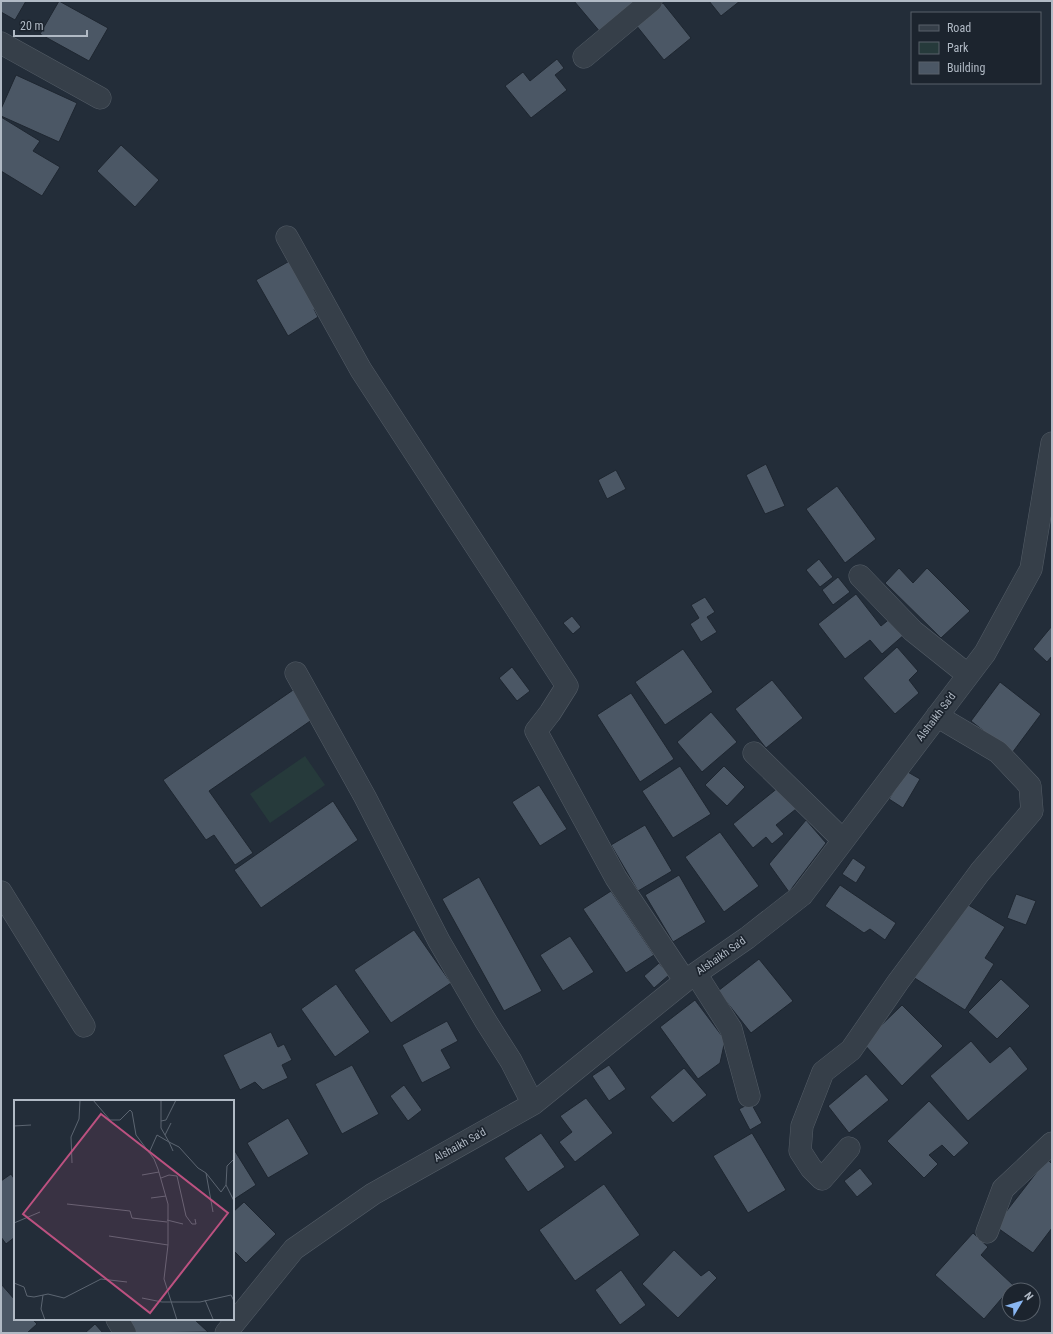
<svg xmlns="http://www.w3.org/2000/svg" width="1053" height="1334" font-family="'Roboto Condensed',sans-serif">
  <rect width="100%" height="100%" fill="#232d39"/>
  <path fill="#263a3b" d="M305 756 325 785 270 823 250 794Z"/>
  <path fill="#4b5765" stroke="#1e2630" d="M1 1H26L15 20 1 12Z
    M59 1 108 28 89 61 40 34Z
    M574 1H639L601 33Z
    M709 1H740L721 16Z
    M663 3 691 38 664 60 636 25Z
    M557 59 564 68 555 75 567 90 531 118 505 86 523 72 530 81Z
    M16 75 77 103 59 142 1 116V109Z
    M1 117 40 141 33 151 60 167 42 196 1 171Z
    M121 145 159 180 135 207 97 171Z
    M293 259 320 304 314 309 318 317 288 336 256 280Z
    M766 464 785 506 765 514 746 475Z
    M616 470 626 489 607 499 598 480Z
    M837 486 876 539 845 563 806 509Z
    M819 559 833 577 820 587 806 570Z
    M899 568 913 583 927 568 970 611 941 638 885 583Z
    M838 577 850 592 833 605 822 590Z
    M856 594 881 626 892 617 905 634 882 654 870 640 845 659 818 624Z
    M705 597 715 612 707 617 717 632 701 642 690 624 699 618 691 605Z
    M572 616 581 627 573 634 563 623Z
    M1052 626V656L1047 662 1033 649Z
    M897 647 918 671 909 680 919 693 895 714 863 678Z
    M683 649 713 692 665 725 635 682Z
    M512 667 530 691 517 701 499 678Z
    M772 680 803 718 766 748 735 709Z
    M1000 682 1041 714 1012 753 971 721Z
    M296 688 316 717 209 791 253 853 235 865 214 835 206 840 163 780Z
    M631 693 674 759 640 782 597 715Z
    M711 712 737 742 702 772 677 742Z
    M680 766 711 814 673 838 642 791Z
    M724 766 745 787 727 806 705 785Z
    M906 771 920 779 903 808 889 799Z
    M539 785 567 829 540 846 512 802Z
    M779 787 796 809 776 825 784 834 772 844 766 837 753 848 733 824Z
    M333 801 358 840 261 908 234 870Z
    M806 820 826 843 789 892 769 864Z
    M645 825 672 871 638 891 611 845Z
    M720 832 759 886 724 912 685 857Z
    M853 858 866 867 856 883 842 874Z
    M679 875 706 922 673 942 645 895Z
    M479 877 542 991 504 1011 442 899Z
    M840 885 896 923 885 940 870 929 864 933 825 906Z
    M611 891 654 955 626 973 583 909Z
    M1016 894 1036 901 1026 925 1007 918Z
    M960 900 1005 927 985 958 994 964 965 1010 913 977Z
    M414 930 451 983 391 1023 354 970Z
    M570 936 594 972 563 991 540 955Z
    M759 959 793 1001 751 1033 718 991Z
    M659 963 669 975 654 988 644 976Z
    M1001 979 1030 1006 997 1039 968 1012Z
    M336 984 370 1032 335 1057 301 1009Z
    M695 1000 725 1040 720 1063 698 1079 660 1027Z
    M902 1005 943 1046 902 1086 863 1043Z
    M447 1021 458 1041 441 1050 451 1068 422 1083 402 1045Z
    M271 1032 278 1047 284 1044 292 1060 282 1065 288 1078 263 1090 255 1082 240 1090 223 1055Z
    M971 1041 990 1063 1010 1046 1028 1069 968 1121 930 1076Z
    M352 1065 379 1114 342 1134 315 1084Z
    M609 1065 626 1089 609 1101 592 1076Z
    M684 1068 707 1095 673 1123 650 1097Z
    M866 1074 889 1100 849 1133 828 1106Z
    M404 1085 422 1110 408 1121 390 1096Z
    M586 1098 613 1133 575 1162 559 1142 572 1132 560 1116Z
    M929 1101 969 1143 954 1157 942 1145 929 1155 938 1164 924 1178 887 1141Z
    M751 1103 762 1123 750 1130 739 1109Z
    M288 1118 309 1154 268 1178 247 1143Z
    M541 1133 565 1167 528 1192 504 1158Z
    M752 1133 786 1190 748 1213 713 1156Z
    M233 1148 256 1185 233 1200Z
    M1047 1159 1052 1164V1228L1033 1253 995 1226Z
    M860 1168 873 1184 857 1197 844 1181Z
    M11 1174 15 1180V1237L6 1244 1 1237V1181Z
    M604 1184 640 1235 575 1281 539 1230Z
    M244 1202 276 1234 246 1263 233 1250V1212Z
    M973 1233 988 1247 981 1255 1013 1285 984 1319 935 1275Z
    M674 1250 701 1276 709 1270 717 1278 678 1318 642 1284Z
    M621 1270 646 1305 620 1325 595 1290Z
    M1 1284 15 1300V1319H32L37 1324 27 1333H1Z
    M123 1319H194L208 1332 133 1333Z
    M95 1324 103 1333H85Z"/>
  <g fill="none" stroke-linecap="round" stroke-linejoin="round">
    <defs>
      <path id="minor" d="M1 43 100 98
        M584 57 651 1
        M287 237 361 370 567 686 550 713 536 731 616 878 685 981
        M860 576 913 631 968 675
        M296 673 365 797 439 941 485 1020 511 1061 533 1104
        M754 753 843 840
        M1 892 84 1026
        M696 974 731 1029 749 1096
        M849 1148 822 1179 811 1168 800 1151 802 1126 823 1072 851 1050 898 982 980 872 1032 811 1030 786 998 752 937 716
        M987 1232 1003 1189 1052 1143
        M117 1319 125 1333
        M226 1333 294 1249 373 1194 533 1104 685 981 747 938 802 895 985 653 1031 569 1052 443"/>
    </defs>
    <use href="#minor" stroke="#545d67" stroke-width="23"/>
    <use href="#minor" stroke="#363f49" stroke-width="22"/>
  </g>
  <g text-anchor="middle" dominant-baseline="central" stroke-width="3.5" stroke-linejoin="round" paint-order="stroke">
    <g font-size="11" fill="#b1bac5" stroke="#1c242e">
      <text transform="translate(936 717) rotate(-53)">Alshaikh Sa'd</text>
      <text transform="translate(721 956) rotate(-35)">Alshaikh Sa'd</text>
      <text transform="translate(460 1145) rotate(-29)">Alshaikh Sa'd</text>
    </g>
  </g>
  <g transform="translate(14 1100)">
    <rect width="220" height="220" fill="#232d39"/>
    <path fill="none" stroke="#5c6571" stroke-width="1" d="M79 0 96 20H106L116 10 118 12 122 35 140 59 144 69 154 104V145L150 179 163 220M147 0V28L155 42 165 47 184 68 192 73 207 92 212 85 213 66 220 59M147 21 152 20 162 0M0 26 17 25M151 35 157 23M135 53 143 35 155 42 159 51M58 63 57 37 65 19 66 0M192 73 199 112M128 75 145 72M147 78 155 75 163 76 172 116 178 124H182L181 119M212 85 220 101M137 98 152 96M53 104 116 111 118 118 153 122M153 120 169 124M0 123 26 112M95 136 154 145M0 183 10 187 13 196 20 197 34 194 50 198 87 179 113 182M29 195 27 209 31 220M128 198 148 202H186L217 195 220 201M191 200 199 219"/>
    <path fill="#bc5180" fill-opacity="0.15" stroke="#bc5180" stroke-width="2" d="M87 14 214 113 136 213 9 114Z"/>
    <rect width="220" height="220" fill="none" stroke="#b1bac5" stroke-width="2"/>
  </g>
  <rect width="1053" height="1334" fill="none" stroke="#b1bac5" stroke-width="4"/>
  <rect x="911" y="12" width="130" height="72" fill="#1c242e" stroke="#58606a"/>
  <rect x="919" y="25" width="20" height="6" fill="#363f49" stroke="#58606a"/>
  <text x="947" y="32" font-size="12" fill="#b1bac5">Road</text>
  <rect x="919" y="42" width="20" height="12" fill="#263a3b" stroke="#58606a"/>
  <text x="947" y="52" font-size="12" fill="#b1bac5">Park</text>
  <rect x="919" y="62" width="20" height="12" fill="#4b5765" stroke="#58606a"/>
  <text x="947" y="72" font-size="12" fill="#b1bac5">Building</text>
  <g transform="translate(1021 1302) rotate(52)"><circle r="19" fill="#1c242e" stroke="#58606a"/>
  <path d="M0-3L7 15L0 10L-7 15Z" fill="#89b6f2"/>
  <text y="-6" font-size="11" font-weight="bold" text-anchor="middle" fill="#b1bac5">N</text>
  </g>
  <path d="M14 30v6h73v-6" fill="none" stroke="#b1bac5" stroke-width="2"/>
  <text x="20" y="30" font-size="12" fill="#b1bac5" stroke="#1c242e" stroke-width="3" paint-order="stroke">20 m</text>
</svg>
